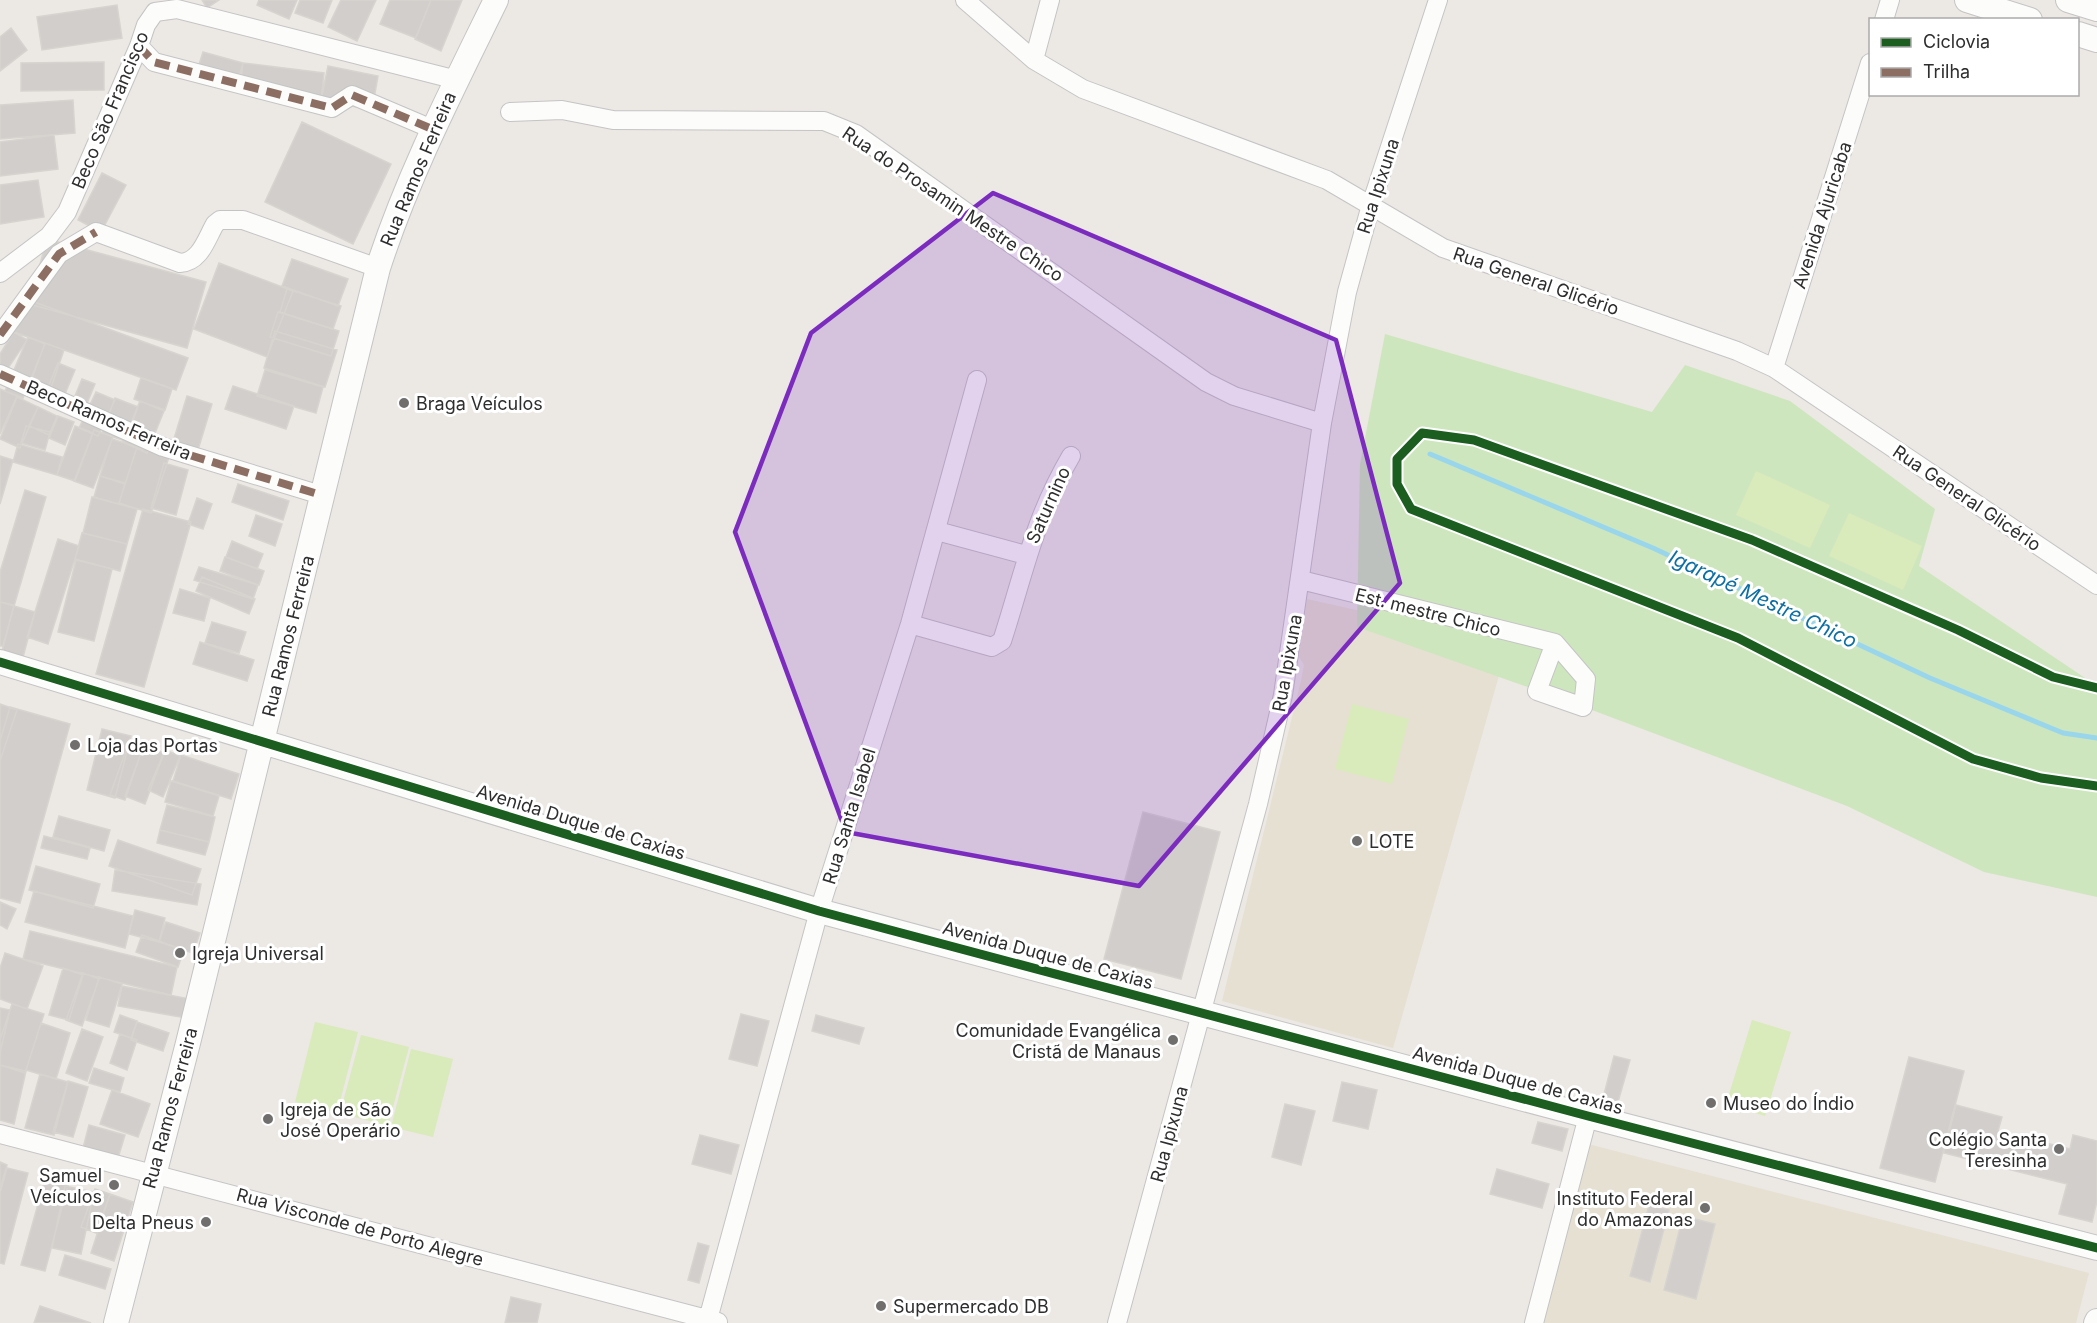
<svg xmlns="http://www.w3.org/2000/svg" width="2097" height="1323" font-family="Inter,sans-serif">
  <rect width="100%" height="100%" fill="#ece8e4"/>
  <path fill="#e6e0d3" d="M1307 599 1508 644 1393 1048 1222 1001 1301 681 1304 665 1299 657Z
    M1588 1144 2089 1273 2076 1323H1543Z"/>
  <path fill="#cee6be" d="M1385 334 1652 412 1685 365 1790 401 1935 509 1919 566 2091 682H2097V897L1984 872 1847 806 1576 704 1357 627 1360 464Z"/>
  <path fill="#d9eabb" d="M1756 471 1830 505 1810 548 1736 515Z
    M1849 513 1922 546 1903 590 1829 556Z
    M1352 704 1409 719 1392 784 1335 769Z
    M1752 1020 1791 1032 1765 1116 1726 1104Z
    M315 1022 358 1032 337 1113 295 1102Z
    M361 1035 409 1047 388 1126 340 1113Z
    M411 1049 453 1059 433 1137 391 1127Z"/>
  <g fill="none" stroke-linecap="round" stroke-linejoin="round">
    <path stroke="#99d6ec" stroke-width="5" d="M1430 454 1653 548 1930 678 2063 733 2097 738"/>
  </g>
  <path fill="#d1cecb" stroke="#d7d4d0" stroke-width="1.5" d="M202 0H219L207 8Z
    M259 0H297L289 19 257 5Z
    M300 0H332L323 23 295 13Z
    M341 0H376L357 41 328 27Z
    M390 0H431L416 38 380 24Z
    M431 0H462L441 51 415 39Z
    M117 5 122 38 42 50 37 17Z
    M11 28 27 50 0 71V37Z
    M203 52 243 63 236 88 195 77Z
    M104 62V90L21 91V63Z
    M243 63 324 73 321 100 240 90Z
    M328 66 378 76 372 110 321 100Z
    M73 100 75 133 0 139V105Z
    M302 122 391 164 353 244 265 202Z
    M54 135 58 169 0 176V142Z
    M102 173 126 185 101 232 78 220Z
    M38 180 44 217 0 224V185Z
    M47 239 206 282 187 348 29 304Z
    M292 259 348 279 338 306 282 286Z
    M219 263 293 291 267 357 194 329Z
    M287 289 341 306 333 329 280 312Z
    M26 299 188 358 176 390 14 332Z
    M278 312 339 331 331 356 270 337Z
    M275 331 337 350 325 387 264 368Z
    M14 332 27 340 0 380V354Z
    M28 337 45 344 23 398 5 391Z
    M45 343 64 350 47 399 27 392Z
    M58 363 75 370 60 406 43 399Z
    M265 370 323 387 316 413 257 396Z
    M141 378 172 389 165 410 134 399Z
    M82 379 95 384 83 413 70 408Z
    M233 386 294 406 286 429 225 409Z
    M0 389 17 396 0 434Z
    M96 392 115 400 98 436 79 428Z
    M187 396 212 404 194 463 169 455Z
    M17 397 38 407 20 448 0 439Z
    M115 398 138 407 125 441 102 433Z
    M140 401 164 411 147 453 123 442Z
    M38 407 57 416 49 435 29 426Z
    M58 416 74 422 65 445 49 438Z
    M26 426 50 432 45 450 21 443Z
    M75 426 93 433 75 481 57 475Z
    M94 430 113 437 93 488 74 481Z
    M112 439 137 447 125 484 100 476Z
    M18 444 62 457 57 475 13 462Z
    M137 447 169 457 151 513 119 503Z
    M0 456 13 460 0 504Z
    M164 463 188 470 176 515 151 508Z
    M100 476 125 483 119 504 94 497Z
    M238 484 289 501 283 520 232 502Z
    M25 490 46 497 14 606 0 602V572Z
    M92 497 137 509 127 544 83 533Z
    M197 498 212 504 203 529 188 524Z
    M143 509 191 522 144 687 96 674Z
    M256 515 282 524 275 546 249 536Z
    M82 533 127 544 120 571 75 559Z
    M58 539 79 546 48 644 27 637Z
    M232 541 263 554 257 569 226 557Z
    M225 557 264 571 259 585 220 571Z
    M76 560 112 569 94 641 58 632Z
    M199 567 258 585 253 599 194 580Z
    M202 577 255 599 249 614 196 591Z
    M180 589 210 598 204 621 173 613Z
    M0 602 14 605 3 646H0Z
    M14 606 35 612 22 661 1 655Z
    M212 622 246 632 239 653 205 643Z
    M200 642 254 660 247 681 193 664Z
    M0 704 17 710 0 761Z
    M10 707 70 724 20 903 0 898V741Z
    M102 729 131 736 115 798 87 790Z
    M130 739 144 744 125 800 110 795Z
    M144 745 164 753 145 804 125 796Z
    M165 750 180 756 163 797 148 790Z
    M181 755 239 774 231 799 173 781Z
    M171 781 219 796 213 816 165 802Z
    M167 805 215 817 209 842 160 830Z
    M1143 812 1220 832 1181 979 1104 959Z
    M59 816 110 830 104 851 53 837Z
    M160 830 209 842 205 855 157 843Z
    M44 836 90 848 87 859 41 848Z
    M118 840 201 869 192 895 109 866Z
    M36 866 100 884 93 908 29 890Z
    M115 870 201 884 197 905 112 891Z
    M34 891 133 916 125 948 25 922Z
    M0 902 16 909 7 929 0 925Z
    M135 910 165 918 159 942 129 934Z
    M166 922 200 933 193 953 159 942Z
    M30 931 177 967 171 995 23 959Z
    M142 935 184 950 178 967 136 952Z
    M5 953 43 966 27 1009 0 999V968Z
    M63 968 83 975 69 1020 49 1015Z
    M83 973 99 979 82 1026 66 1020Z
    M99 977 122 984 109 1027 86 1020Z
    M122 986 190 999 186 1018 118 1006Z
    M12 1004 44 1014 25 1073 0 1065V1040Z
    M0 1008 10 1010 0 1053Z
    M741 1014 769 1021 757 1066 729 1059Z
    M120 1015 137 1021 131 1038 114 1032Z
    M816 1015 864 1028 859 1044 812 1031Z
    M137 1022 169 1033 163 1051 131 1040Z
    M41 1023 70 1033 56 1079 26 1070Z
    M82 1029 103 1037 87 1081 66 1073Z
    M120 1034 137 1040 127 1070 110 1063Z
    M1614 1056 1630 1060 1618 1102 1603 1098Z
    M1909 1057 1964 1071 1935 1182 1880 1168Z
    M0 1065 26 1071 14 1124 0 1120Z
    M94 1068 124 1078 120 1092 89 1083Z
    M40 1074 68 1082 54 1135 25 1128Z
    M68 1081 88 1087 73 1137 53 1132Z
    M1342 1082 1377 1090 1368 1129 1333 1121Z
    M112 1090 150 1104 138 1137 100 1124Z
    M1285 1104 1315 1111 1301 1165 1272 1157Z
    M1956 1105 2002 1117 1998 1131 2070 1149 2073 1135 2097 1141V1201L2092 1222 2059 1214 2067 1184 1944 1153Z
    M1538 1122 1568 1129 1562 1151 1532 1143Z
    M89 1125 125 1135 118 1158 83 1148Z
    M700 1135 739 1145 731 1174 692 1164Z
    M0 1162 7 1165 0 1189Z
    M7 1168 28 1173 4 1264 0 1263V1193Z
    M1497 1169 1549 1184 1542 1208 1490 1194Z
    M45 1179 68 1185 45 1271 21 1265Z
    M65 1186 94 1192 81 1254 52 1248Z
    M95 1189 110 1194 96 1233 81 1227Z
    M110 1194 133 1202 114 1261 91 1253Z
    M1649 1205 1669 1210 1650 1282 1630 1276Z
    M1683 1216 1715 1224 1696 1299 1664 1290Z
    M698 1243 709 1246 699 1283 688 1280Z
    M65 1255 111 1269 105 1289 59 1275Z
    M511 1297 541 1304 537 1323H505Z
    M40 1306 91 1323H34Z"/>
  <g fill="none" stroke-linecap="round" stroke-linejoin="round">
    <defs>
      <path id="street" d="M965 0 1034 60 1083 89 1327 180 1443 248 1737 351 1774 368 2097 585
        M1884 20 1890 0
        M139 46 154 62 332 108 352 95 432 129
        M1034 60 1050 0
        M510 112 562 110 613 120 824 121 856 134 1206 382 1234 396 1322 423
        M0 273 49 236 67 212 139 46 146 25 155 12 177 9 457 80
        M0 335 59 254 96 232 180 263C200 262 206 240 215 224L220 220H243L378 268
        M1774 368 1870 63
        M0 374 163 447 321 495
        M937 531 1026 555
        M1301 580 1555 643 1537 691 1583 707 1586 679 1555 643
        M910 624 992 647 1002 641C1024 573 1034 519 1071 456
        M0 1134 718 1322
        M707 1323 819 911 910 624 977 380
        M1117 1323 1258 804 1283 695 1322 423 1347 292 1371 205 1438 0
        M1534 1323 1588 1116"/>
      <path id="secondary" d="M1967 0 2030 20
        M2068 0 2097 9
        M2078 34 2097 40
        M0 662 819 911 1588 1116 2097 1248
        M116 1323 188 1043 378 268C408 175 453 88 496 0
        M2096 1323 2097 1321"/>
    </defs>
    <use href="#street" stroke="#c5c4c5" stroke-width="20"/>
    <use href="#secondary" stroke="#c5c4c5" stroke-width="26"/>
    <use href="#street" stroke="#fcfcfb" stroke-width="18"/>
    <use href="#secondary" stroke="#fcfcfb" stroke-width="24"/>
    <path stroke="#8d6e63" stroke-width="8" stroke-dasharray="15 8" stroke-linecap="butt" d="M139 46 154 62 332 108 352 95 432 129
      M0 335 59 254 96 232
      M0 374 163 447 321 495"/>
    <defs>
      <path id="cycleway" d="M0 662 819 911 1588 1116 2097 1248
        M2097 688 2053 677 1958 630 1752 540 1474 440 1422 433 1397 459V484L1411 509 1738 638 1973 759 2041 778 2097 786"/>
    </defs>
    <use href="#cycleway" stroke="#fff" stroke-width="13"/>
    <use href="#cycleway" stroke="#1b5e20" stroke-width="9"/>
  </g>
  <path fill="#7b2cbf" fill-opacity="0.2" stroke="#7b2cbf" stroke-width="4.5" stroke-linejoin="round" d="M993 193 1336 340 1400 583 1139 886 846 832 735 532 811 333Z"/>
  <g fill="#706f6e" stroke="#fff" stroke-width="2">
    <circle cx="404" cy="403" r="6"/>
    <circle cx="75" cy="745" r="6"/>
    <circle cx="1357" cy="841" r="6"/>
    <circle cx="180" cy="953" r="6"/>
    <circle cx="1173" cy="1040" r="6"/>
    <circle cx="1711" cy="1103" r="6"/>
    <circle cx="268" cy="1119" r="6"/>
    <circle cx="2059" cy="1149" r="6"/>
    <circle cx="114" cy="1185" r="6"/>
    <circle cx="1705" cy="1208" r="6"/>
    <circle cx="206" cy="1222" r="6"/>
    <circle cx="881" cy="1306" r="6"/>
  </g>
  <g text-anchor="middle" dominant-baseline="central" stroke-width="6" stroke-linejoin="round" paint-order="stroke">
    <g font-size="18" fill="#2e2e2e" stroke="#fff">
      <text transform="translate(110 110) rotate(-67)">Beco São Francisco</text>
      <text transform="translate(418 169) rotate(-67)">Rua Ramos Ferreira</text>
      <text transform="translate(1378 186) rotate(-72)">Rua Ipixuna</text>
      <text transform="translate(953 204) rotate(34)">Rua do Prosamin Mestre Chico</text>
      <text transform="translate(1822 215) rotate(-72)">Avenida Ajuricaba</text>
      <text transform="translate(1536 281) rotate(19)">Rua General Glicério</text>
      <text transform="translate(109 420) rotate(23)">Beco Ramos Ferreira</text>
      <text transform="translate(1967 498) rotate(34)">Rua General Glicério</text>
      <text transform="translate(1048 505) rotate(-66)">Saturnino</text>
      <text transform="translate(1428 612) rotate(14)">Est. mestre Chico</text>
      <text transform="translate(288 636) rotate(-76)">Rua Ramos Ferreira</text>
      <text transform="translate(1287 663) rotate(-80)">Rua Ipixuna</text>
      <text transform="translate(849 816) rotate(-73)">Rua Santa Isabel</text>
      <text transform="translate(581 822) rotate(17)">Avenida Duque de Caxias</text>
      <text transform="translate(1048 955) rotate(15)">Avenida Duque de Caxias</text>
      <text transform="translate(1518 1080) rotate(15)">Avenida Duque de Caxias</text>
      <text transform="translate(170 1108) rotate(-75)">Rua Ramos Ferreira</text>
      <text transform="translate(1169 1134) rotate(-75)">Rua Ipixuna</text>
      <text transform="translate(360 1227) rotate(15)">Rua Visconde de Porto Alegre</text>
    </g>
    <g font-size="18" fill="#2e2e2e" stroke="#fff" text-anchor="start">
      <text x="416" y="403">Braga Veículos</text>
      <text x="87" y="745">Loja das Portas</text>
      <text x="1369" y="841">LOTE</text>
      <text x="192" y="953">Igreja Universal</text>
      <text x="1161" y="1030" text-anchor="end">Comunidade Evangélica<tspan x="1161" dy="21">Cristã de Manaus</tspan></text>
      <text x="1723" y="1103">Museo do Índio</text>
      <text x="280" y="1109">Igreja de São<tspan x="280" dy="21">José Operário</tspan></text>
      <text x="2047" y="1139" text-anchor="end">Colégio Santa<tspan x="2047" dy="21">Teresinha</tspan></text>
      <text x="102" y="1175" text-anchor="end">Samuel<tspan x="102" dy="21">Veículos</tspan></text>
      <text x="1693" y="1198" text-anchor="end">Instituto Federal<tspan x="1693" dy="21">do Amazonas</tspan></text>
      <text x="194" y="1222" text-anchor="end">Delta Pneus</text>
      <text x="893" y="1306">Supermercado DB</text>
    </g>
    <g font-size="20" font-style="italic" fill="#0d6fa3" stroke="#fff">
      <text transform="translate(1763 599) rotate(25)">Igarapé Mestre Chico</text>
    </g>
  </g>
  <rect x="1869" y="18" width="210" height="78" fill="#ffffff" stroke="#ababab" stroke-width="1.5"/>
  <rect x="1881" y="38" width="30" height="9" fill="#1b5e20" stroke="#ababab" stroke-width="1.5"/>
  <text x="1923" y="48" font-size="18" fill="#2e2e2e">Ciclovia</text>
  <rect x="1881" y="68" width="30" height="9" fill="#8d6e63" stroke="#ababab" stroke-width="1.5"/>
  <text x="1923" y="78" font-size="18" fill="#2e2e2e">Trilha</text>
</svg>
